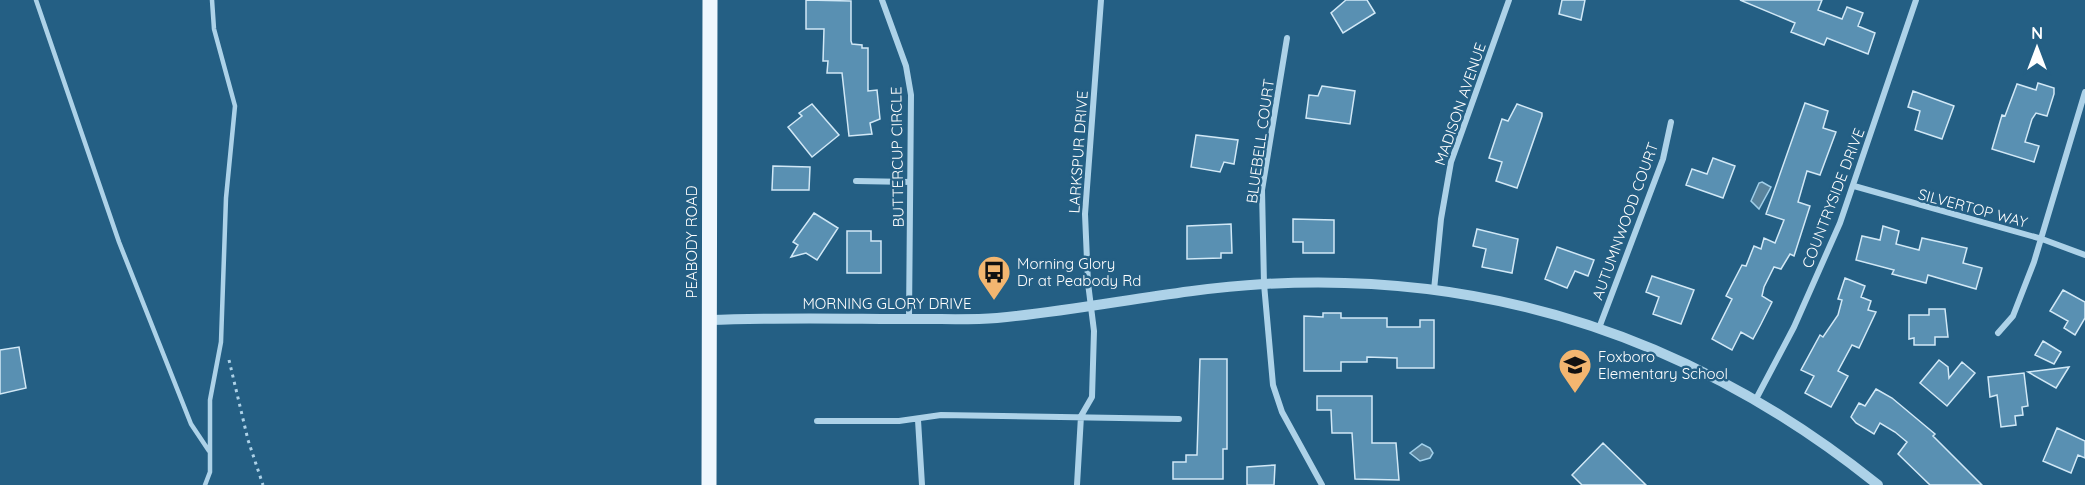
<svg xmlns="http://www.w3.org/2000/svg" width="2085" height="485" font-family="Quicksand,sans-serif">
  <rect width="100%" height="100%" fill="#245f84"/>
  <path fill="#5a849d" stroke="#a1cfe9" stroke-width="1.5" d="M1762 182 1771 187 1759 209 1751 201 1759 183Z
    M1422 444 1430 448 1433 453 1430 458 1420 461 1410 453Z"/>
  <path fill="#5990b2" stroke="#d1e8f6" stroke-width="1.5" d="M806 0 851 1V41L852 44 862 45V48H868V91L877 90 880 119 870 123 872 134 849 136 842 73H827L828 61H823L824 29H806Z
    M1346 0H1367L1375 13 1343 33 1331 13Z
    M1562 0H1585L1581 20 1559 14Z
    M1740 0H1822L1818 10 1842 19 1847 7 1863 13 1858 26 1875 33 1868 54 1827 38 1824 45 1791 32 1795 23Z
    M2038 83 2054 88V94L2047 116 2036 113 2032 119 2025 142 2039 146 2034 162 1992 149 2002 115 2005 116 2017 84 2036 90Z
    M1322 86 1355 91 1350 124 1306 118 1309 95 1318 96Z
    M1913 91 1954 106 1942 139 1915 130 1920 111 1908 107Z
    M1805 103 1828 111 1823 128 1836 132 1820 175 1807 171 1798 202 1810 206 1794 256 1790 254 1781 269 1774 267 1764 287 1762 296 1772 302 1761 324 1753 339 1741 332 1732 350 1712 339 1732 299 1726 296 1742 265 1746 266 1754 246 1761 249 1764 238 1775 243 1784 220 1766 214Z
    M812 104 839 135 812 157 788 127 802 116 799 113Z
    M1517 104 1542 113V116L1517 188 1496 181 1502 162 1489 158 1502 119 1508 121Z
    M1196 135 1238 140 1234 164 1224 162 1220 172 1191 167Z
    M1713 158 1735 166 1723 198 1686 185 1692 169 1707 174Z
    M773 166 810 167 809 190H772Z
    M814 213 838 228 817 260 806 253 791 257 798 245 793 242Z
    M1293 219 1334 220V253H1303V242H1293Z
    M1231 224 1232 253H1221V258L1187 259V226Z
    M1883 226 1899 231 1896 244 1919 250 1922 238 1967 248 1963 263 1982 268 1976 289 1928 275 1926 283 1892 274 1894 270 1856 260 1862 236 1880 240Z
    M1477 229 1518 239 1512 273 1482 267 1486 249 1473 246Z
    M847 231H871V241H881V273H847Z
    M1557 247 1594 260 1588 276 1575 271 1567 288 1545 279Z
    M1652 276 1694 290 1681 324 1653 314 1659 297 1646 292Z
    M1845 278 1865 286 1861 297 1871 301 1868 310 1876 312 1859 348 1852 345 1838 371 1848 376 1831 407 1805 393 1814 376 1801 370 1820 335 1823 337 1838 315 1842 300 1838 299Z
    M2063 290 2085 302V318L2075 335 2064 328 2068 321 2050 311Z
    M1929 309H1945L1948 337H1935V345H1914V338L1909 339V315H1929Z
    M1323 313H1341V318H1387V327H1420V320H1434V368H1397V358L1367 357V362H1341V371H1304V316L1323 317Z
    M2043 341 2061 352 2054 364 2035 355Z
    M19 347 26 388 0 394V350Z
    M1200 359H1227V449H1223V479H1173V462H1186V455H1197Z
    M1939 360 1948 367 1949 378 1962 362 1975 373 1947 406 1920 383Z
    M2069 367 2056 388 2028 372Z
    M2024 373 2028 406 2022 407 2023 415 2015 416 2016 425 2001 427 1997 395 1990 397 1988 377Z
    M1876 389 1892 398 1935 434 1933 436 1982 485H1930L1898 454 1907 442 1895 432 1880 423 1874 434 1856 423 1851 417 1859 403 1865 406Z
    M1317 396H1372V443H1396L1399 480 1355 479 1352 433H1332L1331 410H1317Z
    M2057 428 2085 441V458L2078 455 2071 473 2043 461Z
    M1603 443 1646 485H1582L1572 475Z
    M1275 465 1274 485H1247V467Z"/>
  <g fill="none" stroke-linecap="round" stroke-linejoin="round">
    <path stroke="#add2e8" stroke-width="3" stroke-dasharray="3 4.5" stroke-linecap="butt" d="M229 360 248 440 263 485"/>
    <path stroke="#add2e8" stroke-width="4.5" d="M36 0 119 242 191 424 209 451
      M205 485 210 472V400L221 342 226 198 235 106 214 29 212 0"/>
    <path stroke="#add2e8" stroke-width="6" d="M882 0 906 66 911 95 909 319
      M1287 38 1262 190 1264 284 1273 385 1282 412 1322 485
      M856 181 910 182
      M1854 186 2042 239 2085 255
      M1434 290 1441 219 1451 162 1509 0
      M1599 328 1663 159 1671 122
      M1998 333 2013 316 2034 262 2085 92
      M1756 399 1794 327 1840 223 1916 0
      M918 420 922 485
      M817 421H899L941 415 1179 419
      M1077 485 1081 416 1092 397 1094 331 1088 283 1085 214 1101 0"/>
    <path stroke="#add2e8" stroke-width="10" d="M709 320C780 317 852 319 923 319 947 319 972 320 997 318 1086 310 1175 289 1264 284 1495 271 1699 341 1878 485"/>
    <path stroke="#eff7fe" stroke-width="15" d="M709 485 710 0"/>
  </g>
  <defs>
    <symbol id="bus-pin" viewBox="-11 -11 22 30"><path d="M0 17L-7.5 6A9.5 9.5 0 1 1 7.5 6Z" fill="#f3b670" stroke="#245f84"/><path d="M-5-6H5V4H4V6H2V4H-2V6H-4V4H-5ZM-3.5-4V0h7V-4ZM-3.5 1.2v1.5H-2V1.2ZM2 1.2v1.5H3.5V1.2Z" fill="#111"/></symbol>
    <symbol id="school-pin" viewBox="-11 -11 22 30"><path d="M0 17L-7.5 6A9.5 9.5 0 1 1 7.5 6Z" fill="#f3b670" stroke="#245f84"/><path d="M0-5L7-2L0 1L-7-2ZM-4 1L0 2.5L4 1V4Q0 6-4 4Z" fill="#111"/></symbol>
  </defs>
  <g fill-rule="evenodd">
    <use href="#bus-pin" x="975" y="253" width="38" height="52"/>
    <use href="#school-pin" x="1556" y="346" width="38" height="52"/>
  </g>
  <g text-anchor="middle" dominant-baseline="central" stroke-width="5" stroke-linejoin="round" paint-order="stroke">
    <g font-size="15" fill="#fff" stroke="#245f84">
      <text transform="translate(1460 104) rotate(-71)">MADISON AVENUE</text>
      <text transform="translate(1260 141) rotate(-82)">BLUEBELL COURT</text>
      <text transform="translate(1078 152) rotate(-86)">LARKSPUR DRIVE</text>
      <text transform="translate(897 157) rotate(-91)">BUTTERCUP CIRCLE</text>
      <text transform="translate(1833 198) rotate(-69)">COUNTRYSIDE DRIVE</text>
      <text transform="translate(1973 208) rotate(15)">SILVERTOP WAY</text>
      <text transform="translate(1625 221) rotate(-70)">AUTUMNWOOD COURT</text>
      <text transform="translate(691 242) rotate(-90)">PEABODY ROAD</text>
      <text x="887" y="303">MORNING GLORY DRIVE</text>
    </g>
    <g font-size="15" fill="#fff" stroke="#245f84" text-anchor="start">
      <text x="1017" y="263">Morning Glory<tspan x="1017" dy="17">Dr at Peabody Rd</tspan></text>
      <text x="1598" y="356">Foxboro<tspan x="1598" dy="17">Elementary School</tspan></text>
    </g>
  </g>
  <g transform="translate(2037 48)" stroke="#245f84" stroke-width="4.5" paint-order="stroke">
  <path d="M0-4.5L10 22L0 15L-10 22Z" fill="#ffffff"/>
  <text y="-9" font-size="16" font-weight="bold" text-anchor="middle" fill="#ffffff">N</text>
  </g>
</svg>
